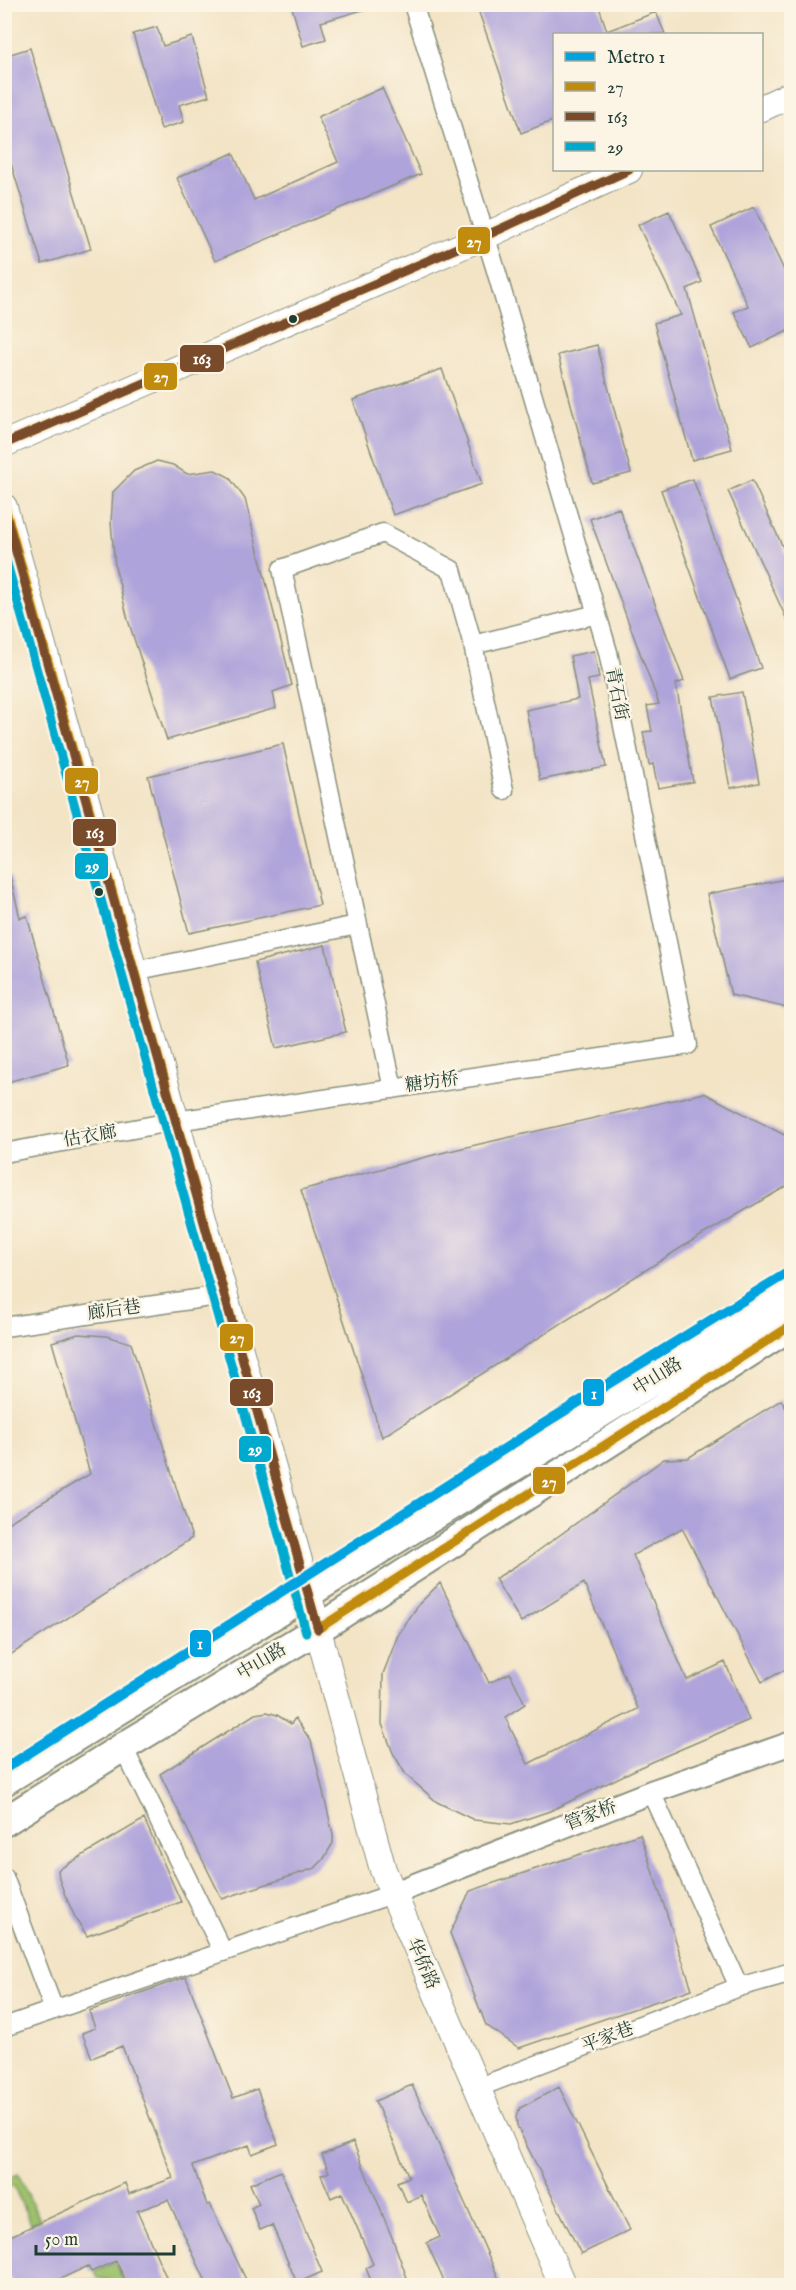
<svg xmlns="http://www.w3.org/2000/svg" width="796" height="2290" font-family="'IM FELL English','Noto Serif SC',serif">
  <rect width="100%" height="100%" fill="#fcf5e5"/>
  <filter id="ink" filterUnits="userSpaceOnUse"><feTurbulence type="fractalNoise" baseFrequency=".0167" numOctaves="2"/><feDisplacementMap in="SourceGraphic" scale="12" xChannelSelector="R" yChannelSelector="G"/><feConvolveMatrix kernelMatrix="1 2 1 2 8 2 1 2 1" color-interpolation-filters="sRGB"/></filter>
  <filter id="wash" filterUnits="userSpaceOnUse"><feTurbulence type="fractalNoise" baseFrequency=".008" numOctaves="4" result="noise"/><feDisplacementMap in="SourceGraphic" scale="24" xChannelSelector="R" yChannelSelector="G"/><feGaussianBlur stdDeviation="1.35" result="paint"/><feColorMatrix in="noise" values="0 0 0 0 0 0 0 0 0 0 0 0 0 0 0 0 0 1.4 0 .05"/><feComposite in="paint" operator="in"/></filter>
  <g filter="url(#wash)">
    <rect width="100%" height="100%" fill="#f3e4c6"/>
    <path fill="#9dc16c" stroke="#5e7f50" stroke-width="1.5" d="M18 2174 40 2220 31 2224 13 2185 5 2188V2180Z
      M115 2262V2263L126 2285C116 2286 108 2279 98 2278L95 2272Z
      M76 2279 96 2281 111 2285H56Z"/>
    <g id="blocks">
      <path fill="#aea3da" d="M291 4H366V9L321 22 326 39 303 46Z
        M476 4H598L607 31 656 12 665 34H555V120L521 133Z
        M157 27 163 46 192 37 209 96 179 105 184 122 161 129 133 34Z
        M30 48 91 249 42 264 4 141V56Z
        M382 88 421 174 215 261 177 178 233 153 254 200 338 162 318 117Z
        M754 207 792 287V329L752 348 734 312 748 306 711 227Z
        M669 211 702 282 687 289 732 449 692 460 654 323 681 315 638 225Z
        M597 345 631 473 592 483 558 355Z
        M442 369 482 484 393 515 353 400Z
        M157 461 173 465 187 474 215 470 229 477 245 499 292 685 273 692 276 708 167 740 128 620 115 566 111 523 113 492 134 471Z
        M693 479 761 668 730 679 661 490Z
        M752 480 792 567V631L728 491Z
        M619 508 684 681 676 684 693 782 658 788 653 764 649 765 643 732 652 731 647 706 659 704 590 519Z
        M594 651 599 678 588 680 606 767 540 780 526 710 578 699 570 656Z
        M742 692 759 783 730 788 713 697Z
        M283 744 320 905 189 933 148 776Z
        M10 876 20 918 27 916 69 1065 4 1083V877Z
        M792 878V1009L731 995 707 894Z
        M325 945 346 1032 276 1048 255 962Z
        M704 1093 792 1139V1183L690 1242 382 1437 301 1190 445 1152Z
        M78 1334 106 1336 131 1343 192 1538 4 1659V1525L90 1474 52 1342Z
        M781 1400 792 1418V1666L762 1682 682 1528 633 1555 687 1680 725 1662 749 1720 651 1762 550 1811 511 1824 474 1820 437 1802 406 1775 393 1753 382 1724 383 1674 398 1635 419 1604 440 1583 489 1683 510 1673 525 1704 505 1717 528 1764 638 1709 584 1583 521 1622 495 1579 527 1559 664 1459 688 1458Z
        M267 1712 277 1715 291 1724 295 1718 311 1741 333 1834V1843L323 1860 315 1868 222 1899 160 1774 255 1714Z
        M144 1819 181 1902 87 1936 75 1917 65 1895 59 1879 58 1870Z
        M640 1834 692 1989 519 2048 486 2025 450 1933 470 1891Z
        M186 1977 233 2098 257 2089 278 2144 252 2154 249 2145 193 2166 207 2205 210 2204 249 2286H208L168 2200 137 2211 170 2286H128L116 2261 91 2272 88 2266 45 2286H13L10 2278 4 2280V2239L125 2183 129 2194 173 2178 122 2046 92 2058 82 2033 95 2028 89 2011Z
        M412 2085 502 2286H446L427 2243 440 2237 421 2195 407 2202 397 2182 409 2177 375 2101Z
        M559 2087 630 2230 581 2254 517 2126 516 2116 520 2108Z
        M353 2142 393 2240 410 2286H373L366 2268 373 2264 342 2193 331 2198 321 2175 329 2172 322 2155Z
        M281 2171 322 2272 297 2283 272 2225 260 2230 251 2208 259 2204 250 2184Z"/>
    </g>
  </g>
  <g filter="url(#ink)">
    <use href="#blocks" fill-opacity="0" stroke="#89907d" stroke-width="1.5"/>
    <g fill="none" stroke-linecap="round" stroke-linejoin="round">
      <defs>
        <path id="minor" d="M473 645 597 614
          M134 971 357 925
          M393 1089 282 569 383 533 452 570 473 645 504 790
          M4 1153 176 1121 688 1045 608 652 495 267 413 4
          M4 1327 224 1295
          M123 1747 223 1952
          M4 1877 54 2010
          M739 1987 792 1972
          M4 2027 392 1894
          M477 2088 739 1987 651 1792"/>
        <path id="tertiary" d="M392 1894 651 1792 792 1743"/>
        <path id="secondary" d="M762 108 792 94
          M4 444 485 236 629 170
          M4 507 308 1593 383 1870 563 2286"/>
        <path id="primary" d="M4 1781 792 1295
          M4 1822 123 1747 318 1629 792 1325"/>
      </defs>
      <use href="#minor" stroke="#89907d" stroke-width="21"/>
      <use href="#tertiary" stroke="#89907d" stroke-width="26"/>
      <use href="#secondary" stroke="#89907d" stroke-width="28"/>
      <use href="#primary" stroke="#89907d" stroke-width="32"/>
      <use href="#minor" stroke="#fff" stroke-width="18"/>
      <use href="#tertiary" stroke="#fff" stroke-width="22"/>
      <use href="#secondary" stroke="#fff" stroke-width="26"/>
      <use href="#primary" stroke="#fff" stroke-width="28"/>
      <defs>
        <path id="bus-1" d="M4 444 485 236 629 170
          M4 503 318 1629 792 1325"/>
        <path id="bus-2" d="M4 444 485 236 629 170
          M4 509 318 1629"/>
        <path id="bus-3" d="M4 553 306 1632"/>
      </defs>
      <use href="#bus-1" stroke="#fcf5e5" stroke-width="14"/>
      <use href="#bus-2" stroke="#fcf5e5" stroke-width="14"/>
      <use href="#bus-3" stroke="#fcf5e5" stroke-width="14"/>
      <use href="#bus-1" stroke="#c18c0d" stroke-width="9"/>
      <use href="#bus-2" stroke="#7a4b2a" stroke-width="9"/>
      <use href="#bus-3" stroke="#00a9ce" stroke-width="9"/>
      <defs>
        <path id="metro-1" d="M4 1769 540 1426 792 1270"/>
      </defs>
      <use href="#metro-1" stroke="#fcf5e5" stroke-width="15"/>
      <use href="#metro-1" stroke="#00a2df" stroke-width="10"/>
    </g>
  </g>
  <g fill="#1f3d34" stroke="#fcf5e5" stroke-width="2">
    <circle cx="293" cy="319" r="5"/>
    <circle cx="99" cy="892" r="5"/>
  </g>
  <g text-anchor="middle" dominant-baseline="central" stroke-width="5" stroke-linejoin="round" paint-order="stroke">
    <g font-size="18" fill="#1f3d34" stroke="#fcf5e5">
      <text transform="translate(616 694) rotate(79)">青石街</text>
      <text transform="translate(432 1083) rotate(-8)">糖坊桥</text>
      <text transform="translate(90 1137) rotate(-10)">估衣廊</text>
      <text transform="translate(114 1311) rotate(-8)">廊后巷</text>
      <text transform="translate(658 1377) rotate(-32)">中山路</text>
      <text transform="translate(262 1662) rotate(-31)">中山路</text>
      <text transform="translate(591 1816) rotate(-21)">管家桥</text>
      <text transform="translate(422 1964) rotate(66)">华侨路</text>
      <text transform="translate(608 2038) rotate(-21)">平家巷</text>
    </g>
  </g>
  <g stroke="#fcf5e5" stroke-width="2">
    <rect x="457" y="226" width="34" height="29" rx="6" fill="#c18c0d"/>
    <rect x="179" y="344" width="46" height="29" rx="6" fill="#7a4b2a"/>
    <rect x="143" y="362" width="35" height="29" rx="6" fill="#c18c0d"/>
    <rect x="64" y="767" width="35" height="28" rx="6" fill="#c18c0d"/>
    <rect x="72" y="818" width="45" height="29" rx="6" fill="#7a4b2a"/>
    <rect x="74" y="852" width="35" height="28" rx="6" fill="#00a9ce"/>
    <rect x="219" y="1323" width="35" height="29" rx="6" fill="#c18c0d"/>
    <rect x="229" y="1378" width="45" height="29" rx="6" fill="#7a4b2a"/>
    <rect x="582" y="1378" width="23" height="29" rx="6" fill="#00a2df"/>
    <rect x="238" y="1435" width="34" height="28" rx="6" fill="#00a9ce"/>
    <rect x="532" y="1466" width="34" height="29" rx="6" fill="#c18c0d"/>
    <rect x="189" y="1629" width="23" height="29" rx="6" fill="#00a2df"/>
  </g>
  <g font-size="16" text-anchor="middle" font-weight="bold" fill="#fff">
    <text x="474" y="247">27</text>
    <text x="202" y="364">163</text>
    <text x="161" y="382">27</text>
    <text x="82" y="787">27</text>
    <text x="95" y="838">163</text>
    <text x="92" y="872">29</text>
    <text x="237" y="1343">27</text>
    <text x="252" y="1398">163</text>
    <text x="594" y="1399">1</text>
    <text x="255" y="1455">29</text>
    <text x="549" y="1487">27</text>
    <text x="200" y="1649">1</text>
  </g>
  <rect width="796" height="2290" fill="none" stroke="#fcf5e5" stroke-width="24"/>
  <rect x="553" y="33" width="210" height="138" fill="#fcf5e5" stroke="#a4ab9e" stroke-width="1.5"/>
  <rect x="565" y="52" width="30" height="9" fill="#00a2df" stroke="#a4ab9e" stroke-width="1.5"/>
  <text x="607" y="63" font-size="18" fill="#1f3d34">Metro 1</text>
  <rect x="565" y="82" width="30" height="9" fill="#c18c0d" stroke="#a4ab9e" stroke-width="1.5"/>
  <text x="607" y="93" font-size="18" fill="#1f3d34">27</text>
  <rect x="565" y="112" width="30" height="9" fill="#7a4b2a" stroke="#a4ab9e" stroke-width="1.5"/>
  <text x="607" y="123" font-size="18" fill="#1f3d34">163</text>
  <rect x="565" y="142" width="30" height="9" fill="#00a9ce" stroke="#a4ab9e" stroke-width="1.5"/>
  <text x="607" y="153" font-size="18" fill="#1f3d34">29</text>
  <path d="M36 2245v9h138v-9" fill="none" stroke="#1f3d34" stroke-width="3"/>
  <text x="45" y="2245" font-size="18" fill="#1f3d34" stroke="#fcf5e5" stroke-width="4.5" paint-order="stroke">50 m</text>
</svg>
